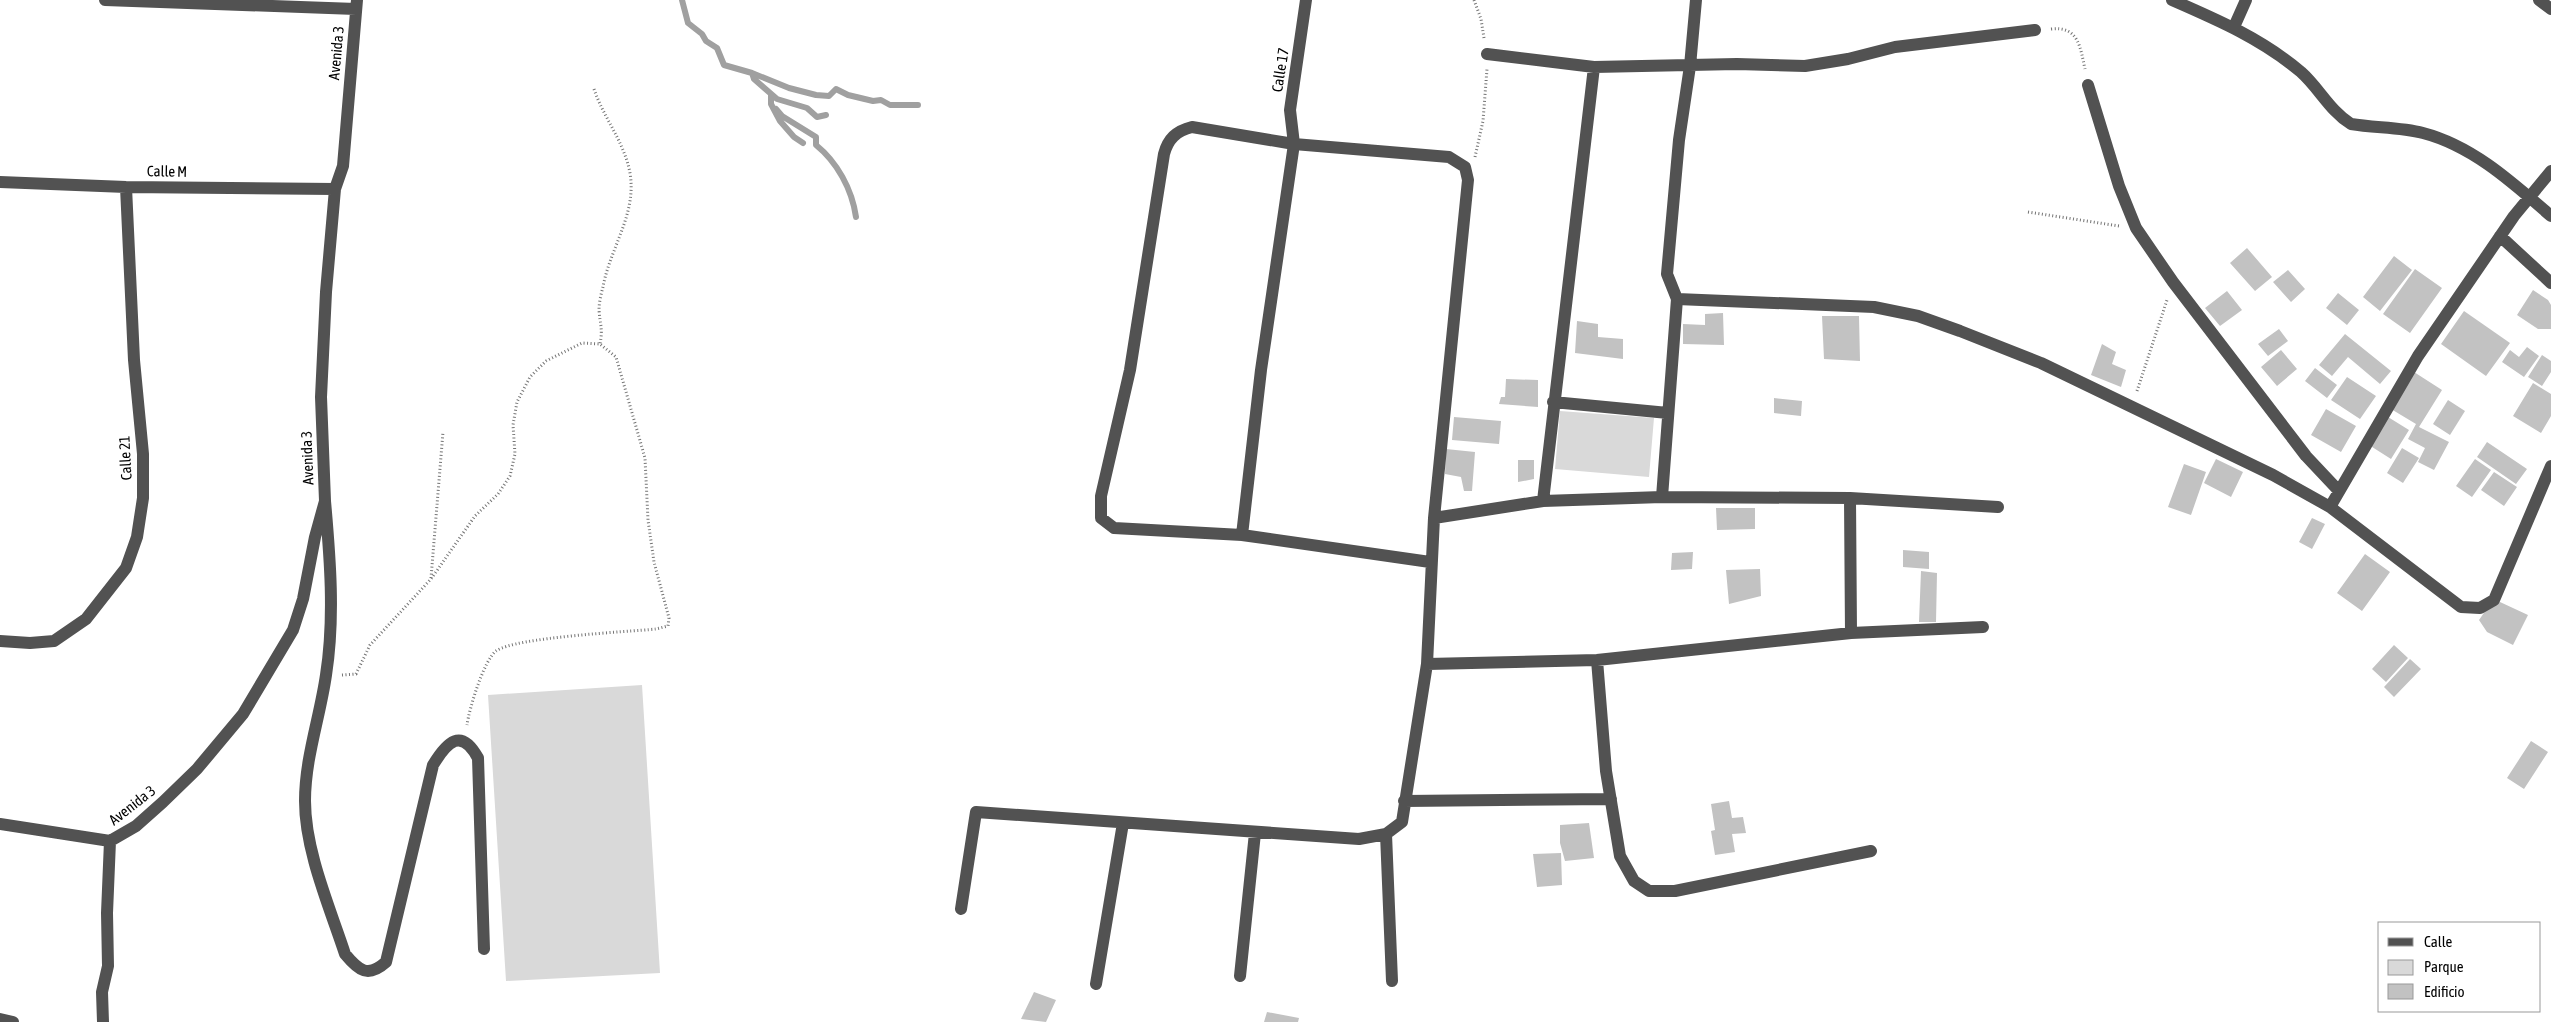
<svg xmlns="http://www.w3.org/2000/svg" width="2551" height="1022" font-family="'Asap Condensed',sans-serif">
  <rect width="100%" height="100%" fill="#fff"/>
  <path fill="#d9d9d9" d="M1560 411 1654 418 1649 477 1555 469Z
    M642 685 660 973 506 981 488 695Z"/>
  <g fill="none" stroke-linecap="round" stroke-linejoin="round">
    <path stroke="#a0a0a0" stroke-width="6" d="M682 0 688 23 702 34 706 41 717 48 724 65 752 73 754 79 777 99 807 108 817 117 826 115
      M752 73 789 88 816 95 829 96 836 89 848 95 873 101 881 100 890 105H918
      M771 95V104L780 121 794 137 803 143
      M776 109 782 116 816 137V145C837 162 852 189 856 217"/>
  </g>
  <path fill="#c2c2c2" d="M2247 248 2272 277 2255 291 2230 263Z
    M2394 256 2412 270 2380 311 2363 297Z
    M2415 269 2442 288 2410 333 2383 314Z
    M2288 270 2305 289 2291 302 2273 282Z
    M2533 290 2548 300 2551 305V329H2538L2517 315Z
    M2227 291 2242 310 2220 326 2205 308Z
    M2338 293 2359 310 2347 325 2326 308Z
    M2464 311 2510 343 2486 376 2441 344Z
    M1723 313 1724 345 1683 344V324L1705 325V314Z
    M1822 316H1859L1860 361 1824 359Z
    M1577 321 1598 324V337L1623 339V359L1575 353Z
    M2279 329 2288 341 2268 356 2258 344Z
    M2345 334 2391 371 2380 384 2348 357 2332 376 2319 365Z
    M2102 344 2116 352 2112 364 2126 370 2121 387 2091 375Z
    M2527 347 2539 356 2524 377 2502 362 2510 350 2519 357Z
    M2281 350 2297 369 2277 386 2261 367Z
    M2542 355 2551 361V372L2542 386 2528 377Z
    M2315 368 2337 385 2327 398 2305 381Z
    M2414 372 2442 390 2419 427 2449 442 2434 470 2418 462 2425 448 2408 439 2416 424 2391 409Z
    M2347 377 2376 396 2360 419 2331 400Z
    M1506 379 1538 380V407L1499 404 1501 397H1505Z
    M2533 383 2551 394V416L2541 433 2513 416Z
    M1774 398 1802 401 1801 416 1774 413Z
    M2448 400 2465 411 2450 435 2433 424Z
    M2326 409 2356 426 2341 452 2311 435Z
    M1454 417 1501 421 1499 444 1452 440Z
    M2388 417 2409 430 2391 459 2369 445Z
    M2487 442 2527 469 2516 484 2477 457Z
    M2402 448 2419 458 2403 483 2387 473Z
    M1446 449 1475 452 1472 491H1464L1461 477 1445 474Z
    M2216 459 2243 472 2231 497 2204 483Z
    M2475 459 2491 470 2472 497 2456 486Z
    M1518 460H1534V479L1518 482Z
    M2184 464 2206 472 2191 515 2168 507Z
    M2494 472 2517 487 2504 506 2481 490Z
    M1716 508H1755V529L1717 530Z
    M2312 518 2325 524 2312 549 2299 542Z
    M1903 550 1929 552V569L1903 567Z
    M1693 552 1692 569 1671 570 1672 553Z
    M2365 554 2390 572 2362 611 2337 593Z
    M1760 569 1761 596 1729 604 1726 570Z
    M1921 571 1937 573 1936 622H1919Z
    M2500 602 2528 615 2513 645 2487 632 2479 620 2488 607Z
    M2394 645 2408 658 2386 682 2372 669Z
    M2410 659 2421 669 2394 697 2384 687Z
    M2531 741 2548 752 2524 789 2507 778Z
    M1729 801 1732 818 1743 817 1746 833 1732 834 1735 852 1715 855 1711 831 1715 830 1711 804Z
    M1589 823 1594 858 1565 861 1560 843V825Z
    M1561 853 1562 885 1537 887 1533 854Z
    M1034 992 1056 1000 1046 1022 1021 1019Z
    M1267 1012 1299 1018 1298 1022H1264Z"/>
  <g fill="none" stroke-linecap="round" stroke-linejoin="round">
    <path stroke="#747474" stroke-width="3" stroke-dasharray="1 2.5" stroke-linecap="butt" d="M1474 0 1481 19 1484 38
      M2051 29C2079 26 2080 47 2085 69
      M594 89C604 119 624 141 630 173 637 214 610 248 603 287 601 294 599 303 599 310 600 324 603 329 600 344
      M1475 157 1483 121 1487 69
      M2028 212 2119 226
      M2137 391 2167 300
      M431 578 443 432
      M342 675 356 674 370 645 431 579 475 516 498 494 510 476 515 454 513 425 517 402 530 377 546 361 582 343 600 344 616 357 645 458 648 520 654 562 669 618 668 626 656 629C626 632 516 637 496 651 484 660 469 709 467 725"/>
    <path stroke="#525252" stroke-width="12" d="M105 0 356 9
      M2172 0C2218 20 2262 39 2301 72 2319 88 2330 111 2351 124 2374 128 2400 127 2423 133 2473 146 2513 183 2551 216
      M2539 0 2551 9
      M2234 27 2246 0
      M1487 54 1594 67 1737 64 1805 66 1848 59 1895 47 2035 30
      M2088 85 2119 186 2136 228 2173 282 2306 456 2338 490
      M0 182 126 187 335 189
      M2500 236 2551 283
      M1677 299 1874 307 1918 316 1960 331 2041 363 2273 475 2330 507 2461 607 2480 608 2494 600 2551 466
      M1553 402 1668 413
      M1662 497 1677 299 1667 274 1679 140 1690 66 1696 0
      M1850 498 1851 633
      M325 501C330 557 335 618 326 675 320 717 305 758 305 801 305 851 330 908 345 954 359 971 368 978 386 962L433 765C447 742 461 727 478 758L484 949
      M1543 501 1594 67
      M2330 507 2418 356 2514 216 2551 171
      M1434 518 1543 501 1662 497 1850 498 1998 507
      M1242 535 1261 370 1294 144 1290 110 1306 0
      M0 641 30 643 54 641 86 619 126 568 137 537 143 498V454L134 360 126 187
      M1597 660 1606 771 1620 856 1634 881 1649 891H1675L1871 851
      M1427 664 1597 660 1851 633 1983 627
      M1404 801 1611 799
      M0 824 110 841
      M1386 834 1392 981
      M110 841 136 826 163 802 197 769 243 714 293 630 303 599 315 537 325 501 321 397 326 292 335 189 343 166 357 0
      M961 909 976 812 1359 839 1386 834 1402 822 1427 664 1434 518 1468 180 1465 167 1449 157 1294 144 1192 127C1176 131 1168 139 1164 154L1130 370 1101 496V518L1114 528 1242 535 1430 562
      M1240 976 1255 833
      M1096 984 1123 823
      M0 1019 13 1022
      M103 1022 102 992 108 966 107 913 110 841"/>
  </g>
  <g text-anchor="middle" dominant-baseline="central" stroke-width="4" stroke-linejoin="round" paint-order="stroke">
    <g font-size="15" fill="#000" stroke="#fff">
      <text transform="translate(336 53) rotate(-85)">Avenida 3</text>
      <text transform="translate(1280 70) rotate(-81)">Calle 17</text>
      <text transform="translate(167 171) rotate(1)">Calle M</text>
      <text transform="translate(125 458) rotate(-93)">Calle 21</text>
      <text transform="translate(307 458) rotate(-92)">Avenida 3</text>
      <text transform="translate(132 805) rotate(-38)">Avenida 3</text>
    </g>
  </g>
  <rect x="2378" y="922" width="162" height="90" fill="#ffffff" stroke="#999999"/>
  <rect x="2388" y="938" width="25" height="8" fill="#525252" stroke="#999999"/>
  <text x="2424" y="947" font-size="15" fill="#000000">Calle</text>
  <rect x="2388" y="960" width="25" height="15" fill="#d9d9d9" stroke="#999999"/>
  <text x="2424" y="972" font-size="15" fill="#000000">Parque</text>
  <rect x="2388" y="984" width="25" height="15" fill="#c2c2c2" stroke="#999999"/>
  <text x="2424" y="997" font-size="15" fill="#000000">Edificio</text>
</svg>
